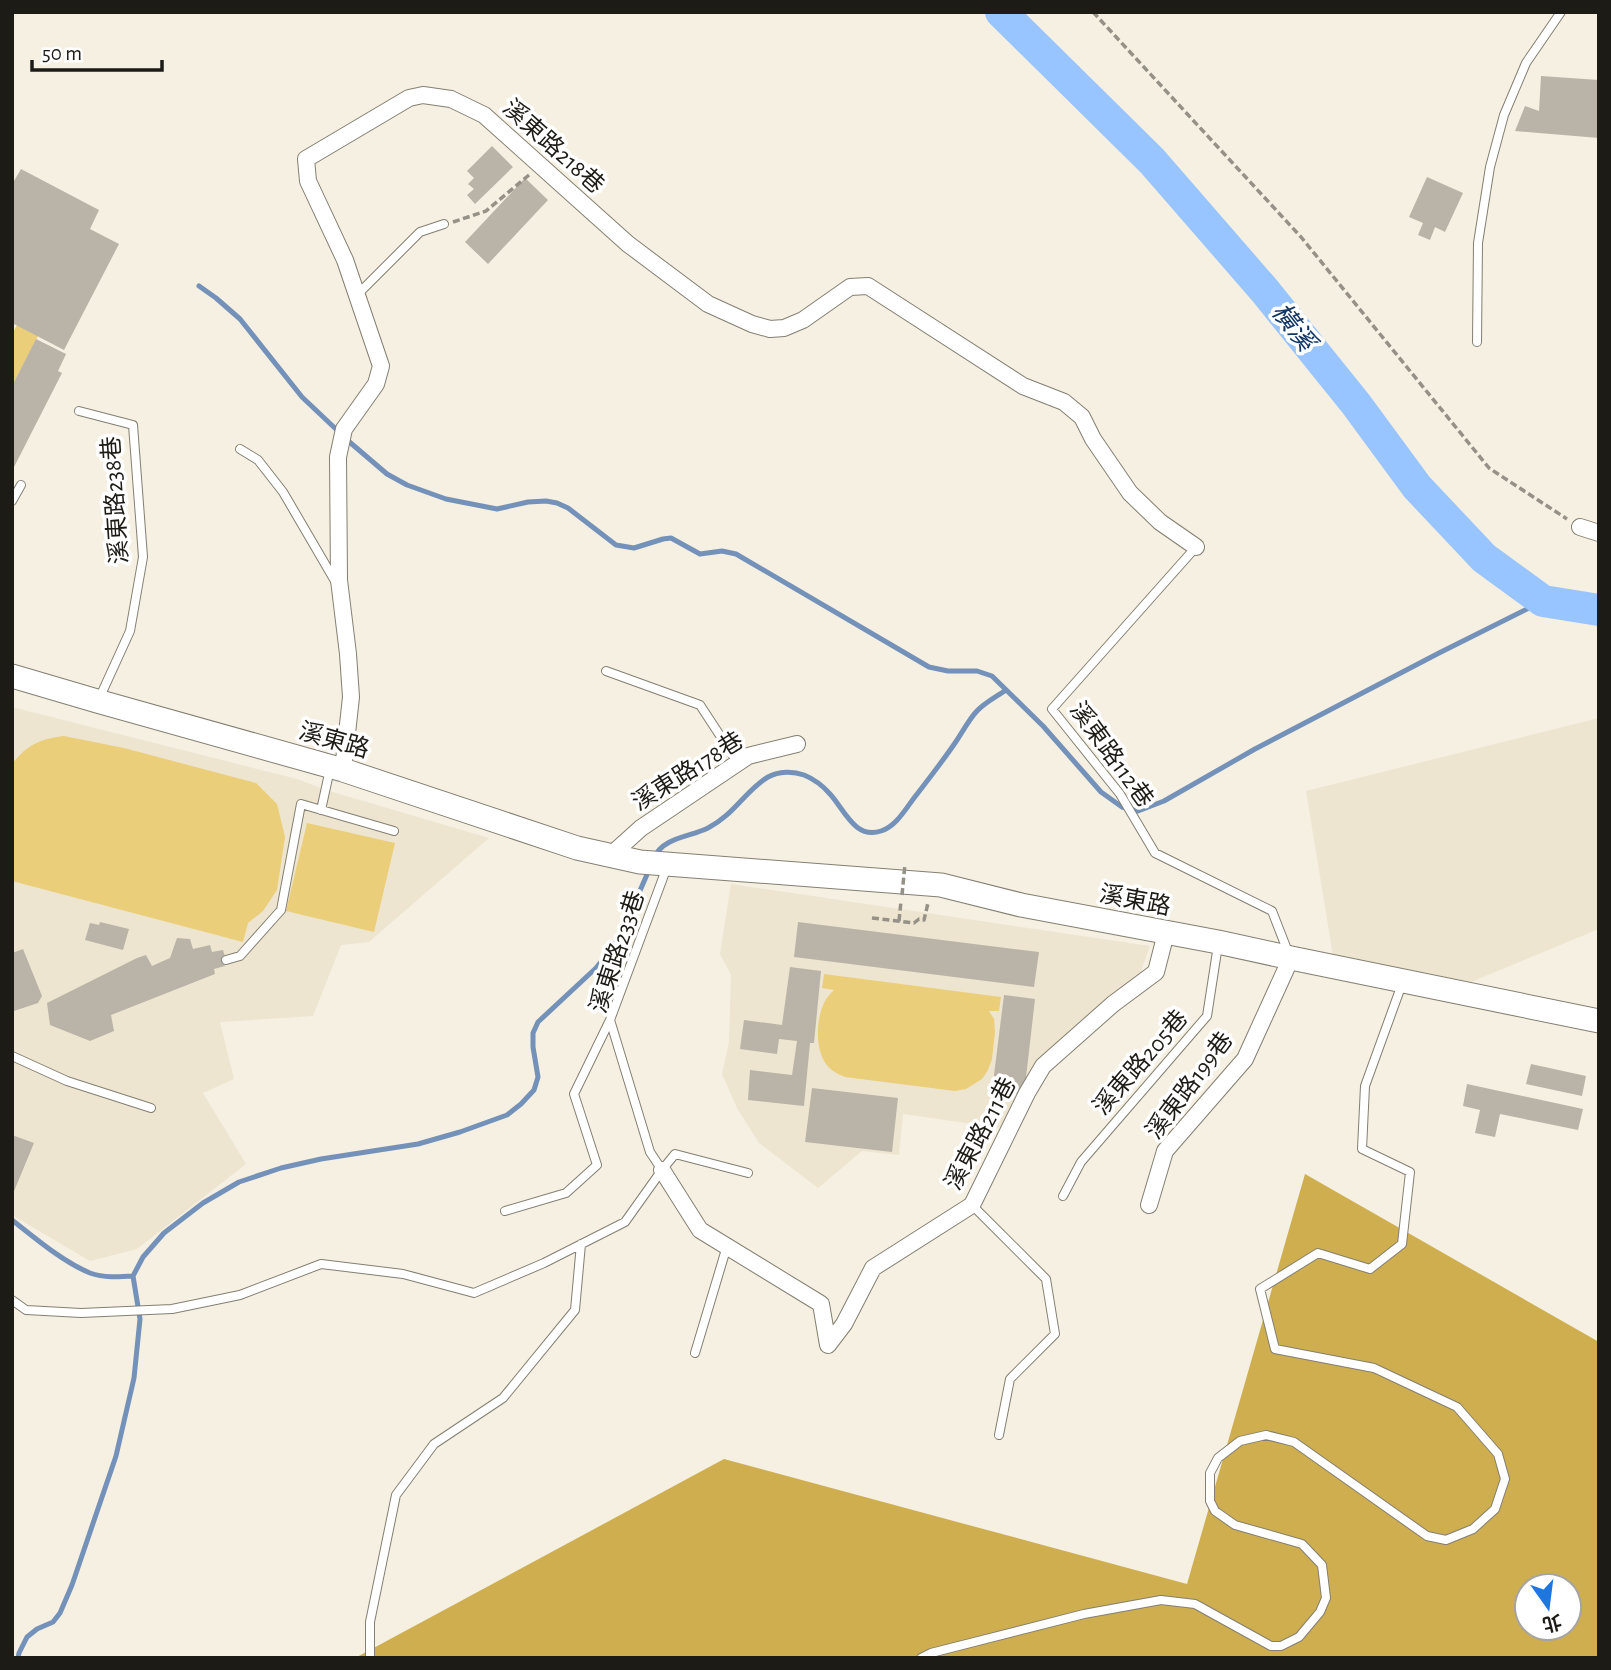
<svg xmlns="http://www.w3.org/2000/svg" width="1611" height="1670" font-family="'Alegreya Sans','Noto Sans TC',sans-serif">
  <rect width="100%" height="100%" fill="#f5f0e2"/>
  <path fill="#ede5d0" d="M12 707 297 779 326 790 489 838 369 942 341 945 313 1016 220 1022 234 1079 203 1093 246 1164 137 1249 90 1261 12 1215Z
    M1599 718V929L1471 982 1333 956 1306 791Z
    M731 884 1150 946 1139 976 1074 1027 1035 1067 1001 1128 903 1114 899 1155 862 1151 818 1188 759 1143 737 1108 722 1074 729 1042 731 975 720 954Z"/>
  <path fill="#ebce79" d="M17 325 38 336 13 384 12 334Z
    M64 736 124 748 256 783 277 804 285 837 277 890 263 911 248 923 243 942 12 881V764C28 744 40 739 64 736Z
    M307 823 395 843 374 932 286 911Z
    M824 974 1001 997 999 1011H989L994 1019 995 1032 992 1059 988 1070 982 1079 966 1089 955 1091 845 1077C838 1074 831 1071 826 1064 815 1049 816 1020 824 1003 826 998 830 994 834 990L822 988Z"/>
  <path fill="#ceae4e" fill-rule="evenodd" d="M1305 1174 1599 1342V1658H355L724 1459 1187 1584ZM1527 1586H1569V1628H1527Z"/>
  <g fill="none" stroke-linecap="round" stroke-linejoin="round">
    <path stroke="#7391b9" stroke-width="5" d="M199 286 216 298 240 319 302 397 339 432
      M346 439 387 474 407 485 446 499 497 509 528 502 546 501 557 503 568 508 616 545 634 548 663 539 671 538 700 554 722 551 736 554 929 667 948 671H977L992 676 1043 726 1101 792 1122 807 1138 811 1164 801 1255 749 1439 653 1543 601
      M654 858C663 837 690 837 708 828 734 815 746 790 768 777 779 771 793 771 804 775 814 779 823 786 830 794 844 809 855 840 881 831 896 826 905 810 914 798 928 780 942 762 955 743 962 733 968 721 976 712 984 703 996 697 1006 690
      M12 1220C35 1238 63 1262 90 1273 104 1278 119 1277 133 1276
      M18 1658 19 1653 27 1637 37 1629 53 1622 60 1613 72 1585 116 1456 134 1378 140 1319 133 1276 143 1257 164 1233 203 1203 239 1182 281 1168 321 1159 418 1144 460 1132 507 1115 521 1104 534 1090 538 1077 533 1047V1033L538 1022 596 968 612 948 621 934 649 870"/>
    <path stroke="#98c4ff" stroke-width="32" d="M1001 12 1152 161 1265 291 1356 404 1417 487 1484 558 1543 601 1599 610"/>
  </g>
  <path fill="#b9b4a7" d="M1541 76 1599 80V138L1515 131 1525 106 1539 111Z
    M492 146 513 167 475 204 467 195 474 189 468 184 474 178 467 171Z
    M21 169 99 210 90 229 119 244 64 350 12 323V180L14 181Z
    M1427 177 1463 193 1445 232 1435 227 1430 240 1418 235 1423 223 1409 217Z
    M525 178 548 200 488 264 465 242Z
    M36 339 66 354 58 371 62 373 12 471V386Z
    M100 922 129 929 123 950 85 940 90 923 99 925Z
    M798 922 1039 952 1034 987 794 957Z
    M177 938 190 939 193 949 210 945 212 952 223 950 226 960 223 961 225 966 214 969 215 974 111 1015 114 1031 90 1041 50 1025 47 1003 137 958 146 955 152 966 170 958Z
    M23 949 42 996 38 1003 14 1011H12V953Z
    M790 967 821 971 814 1043H810L804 1106 748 1100 750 1070 792 1075 797 1041 779 1039 777 1054 740 1049 744 1020 782 1025Z
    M1004 995 1035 999 1024 1095 992 1091Z
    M1531 1064 1586 1076 1582 1096 1526 1084Z
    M1467 1084 1583 1109 1578 1130 1500 1114 1495 1137 1475 1133 1480 1110 1463 1106Z
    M812 1088 898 1098 892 1152 805 1142Z
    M12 1135 34 1143 12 1196Z"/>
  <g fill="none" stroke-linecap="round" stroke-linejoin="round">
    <defs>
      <path id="service" d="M357 295 420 232 444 224
        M1477 342 1478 243 1490 167 1504 115 1526 63 1561 12
        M79 411 133 425 143 557 130 631 99 699
        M240 449 258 460 283 492 335 581
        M12 501 21 485
        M1196 547 1052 709 1120 794 1155 853 1272 911 1288 952
        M606 671 700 705 738 763
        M321 810 330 769
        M226 960 240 956 281 910 301 804 394 831
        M12 1056 67 1081 151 1108
        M662 1170 650 1152 610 1020 667 867
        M1063 1196 1081 1162 1207 1016 1218 945
        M972 1205 1046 1279 1055 1334 1010 1379 999 1435
        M505 1211 566 1193 597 1165 574 1094 610 1020
        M12 1300 26 1310 81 1313 172 1309 240 1295 321 1264 403 1274 474 1293 544 1263 625 1222 662 1170 675 1154 748 1173
        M695 1353 727 1246
        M370 1658V1622L396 1495 434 1444 503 1398 575 1310 581 1244
        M921 1658 931 1653 1084 1614 1161 1600 1195 1604 1271 1646H1281L1299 1637 1320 1612 1326 1598 1322 1565 1302 1544 1235 1525 1215 1511 1210 1501V1473L1218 1458 1240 1441 1266 1435 1294 1442 1427 1536 1446 1540 1473 1529 1495 1509 1505 1479 1498 1454 1457 1407 1374 1368 1275 1349 1260 1289 1318 1253 1370 1269 1402 1244 1410 1172 1362 1149 1365 1086 1402 984"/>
      <path id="minor" d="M1580 527 1599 533
        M343 770 351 697 348 654 339 580 338 457 344 429 376 384 381 366 345 260 308 181 306 159 409 98 423 95 451 99 484 115 628 244 708 304 752 324 770 329 784 328 803 320 850 287 868 286 1023 386 1064 402 1082 417 1093 439 1130 493 1160 522 1196 547
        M611 855 641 828 748 756 797 744
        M662 1170 700 1230 821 1304 828 1345 844 1324 873 1268 972 1205 1027 1093 1043 1066 1113 1004 1156 972 1166 933
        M1149 1205 1165 1151 1245 1059 1291 958"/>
      <path id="secondary" d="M12 676 97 701 343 770 577 848 640 862 941 885 1021 905 1218 942 1291 958 1599 1021"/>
    </defs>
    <use href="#service" stroke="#837f72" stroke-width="10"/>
    <use href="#minor" stroke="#837f72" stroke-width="18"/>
    <use href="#secondary" stroke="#837f72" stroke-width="25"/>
    <path stroke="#959187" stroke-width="3.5" stroke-dasharray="7 3.5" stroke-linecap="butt" d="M1093 12 1301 237 1489 468 1567 519
      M453 222 486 211 529 175
      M872 918 914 923 919 919 924 920 928 903
      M899 921 901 901"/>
    <use href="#service" stroke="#fff" stroke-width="8"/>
    <use href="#minor" stroke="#fff" stroke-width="16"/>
    <use href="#secondary" stroke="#fff" stroke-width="23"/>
    <path stroke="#959187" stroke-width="3.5" stroke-dasharray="7 3.5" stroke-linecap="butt" d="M902 895 905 864"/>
  </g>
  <g text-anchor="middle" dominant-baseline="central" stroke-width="7" stroke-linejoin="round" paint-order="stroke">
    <g font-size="24" fill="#1d1b16" stroke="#fff">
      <text transform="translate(553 147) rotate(42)">溪東路218巷</text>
      <text transform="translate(116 500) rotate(-94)">溪東路238巷</text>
      <text transform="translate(334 741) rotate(16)">溪東路</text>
      <text transform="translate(1111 755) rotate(54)">溪東路112巷</text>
      <text transform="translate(688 772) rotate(-32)">溪東路178巷</text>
      <text transform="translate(1135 901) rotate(11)">溪東路</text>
      <text transform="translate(618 952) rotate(-72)">溪東路233巷</text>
      <text transform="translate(1141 1063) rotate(-49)">溪東路205巷</text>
      <text transform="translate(1190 1086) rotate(-53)">溪東路199巷</text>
      <text transform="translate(981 1134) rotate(-62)">溪東路211巷</text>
    </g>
    <g font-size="26" font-style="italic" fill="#123663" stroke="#fff">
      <text transform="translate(1293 327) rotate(52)">橫溪</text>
    </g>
  </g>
  <rect width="1611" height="1670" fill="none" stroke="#1d1b16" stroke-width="28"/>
  <g transform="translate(1548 1607) rotate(166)"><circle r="33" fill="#ffffff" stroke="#a5a4a2" stroke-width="2"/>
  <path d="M0-5L12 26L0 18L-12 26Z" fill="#1e77e1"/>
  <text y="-10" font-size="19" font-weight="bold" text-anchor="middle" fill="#1d1b16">北</text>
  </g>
  <path d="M32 60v10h130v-10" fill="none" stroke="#1d1b16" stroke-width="3.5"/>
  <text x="42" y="60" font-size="21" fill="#1d1b16" stroke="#ffffff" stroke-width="5" paint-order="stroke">50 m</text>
</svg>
